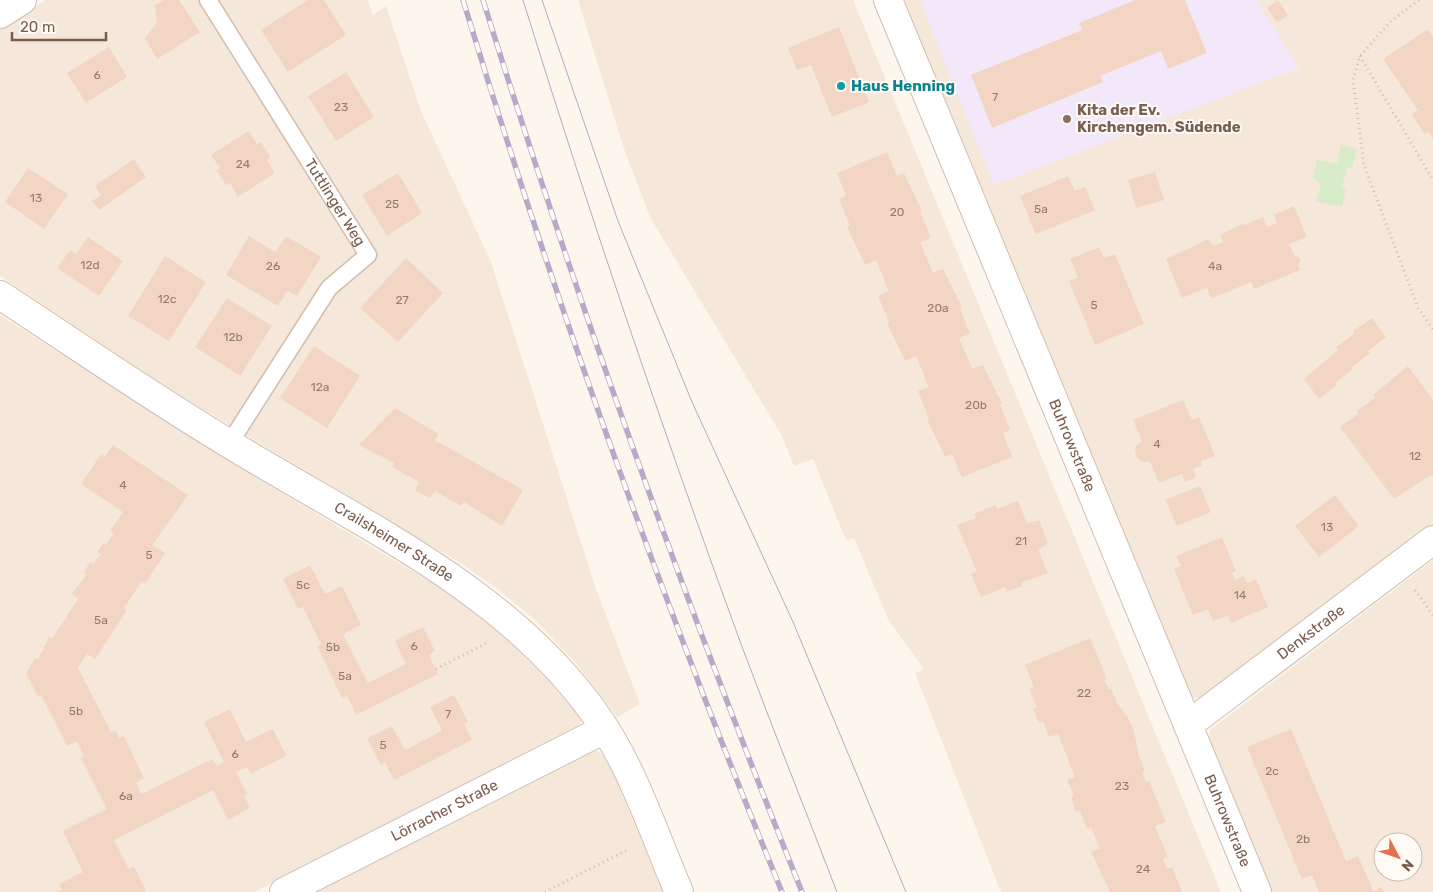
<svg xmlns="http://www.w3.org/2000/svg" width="1433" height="892" font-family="Rubik,sans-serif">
  <rect width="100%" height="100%" fill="#fdf6ec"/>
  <path fill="#f5e8da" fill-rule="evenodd" d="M46 0H368L373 15 386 6 421 111 491 262 596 589 640 704 617 717 576 663 535 620 499 590 462 564 162 385 0 276V29Z
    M578 0H853L1221 892H1001L915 673 924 669 888 619 854 538 846 540 813 459 794 466 782 436 650 217 623 146Z
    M902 0H1433V525L1201 699 1190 696Z
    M0 315 217 454 464 602 514 643 538 667 581 719 580 726 255 892H0Z
    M1433 560V892H1270L1209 744 1210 730ZM1383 842H1413V872H1383Z
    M595 750 602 754 614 775 663 892H315Z"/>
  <path fill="#f3e8fa" d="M920 0H1256L1299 68 994 185Z"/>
  <path fill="#d8ecc9" d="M1341 145 1357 149 1352 168 1347 167 1342 187 1346 189 1342 207 1316 201 1321 184 1313 178 1317 160 1337 164Z"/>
  <path fill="#f3d5c3" d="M164 0H179L200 32 157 59 145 38 157 23 155 5Z
    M308 0H324L346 35 288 72 261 30Z
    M1135 0H1185L1207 53 1168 69 1161 51 1100 76 1103 82 992 128 971 75 1082 30 1079 23Z
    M1278 0 1288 15 1277 22 1267 8Z
    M839 27 869 102 832 117 811 65 797 70 788 48Z
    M1428 29 1433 37V139L1429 132 1424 134 1412 114 1418 110 1383 59Z
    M109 47 127 77 86 103 67 73Z
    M346 72 374 117 336 141 308 96Z
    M249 131 257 144 261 142 271 158 267 160 275 173 238 197 230 183 226 185 216 170 220 168 211 155Z
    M887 152 897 176 904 173 922 211 920 212 931 238 920 242 933 273 943 269 962 307 960 308 970 334 959 338 972 369 983 365 1002 404H1000L1010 430 1003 433 1012 457 962 477 952 454 945 457 927 419H929L918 391 929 387 916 356 905 361 887 323 889 322 878 296 889 291 876 260 865 265 847 227 850 226 839 199 846 196 837 173Z
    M134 159 146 177 99 210 92 201 101 195 95 186Z
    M28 168 68 194 44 229 5 202Z
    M1155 172 1164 200 1136 208 1128 180Z
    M398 173 422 213 387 236 362 195Z
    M1068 176 1075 191 1085 187 1095 210 1036 234 1020 196Z
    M1294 206 1307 237 1289 244 1294 255 1301 259 1298 265 1300 270 1254 289 1251 282 1211 299 1207 288 1182 298 1166 259 1209 239 1213 246 1223 242 1220 235 1245 223V225L1263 217 1267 227 1277 223 1274 215Z
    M249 236 275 252 286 236 321 257 297 296 287 291 278 306 226 275Z
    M88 237 123 261 99 296 57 268 70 250 76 254Z
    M1099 247 1104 258 1115 254 1144 324 1095 345 1069 281 1078 277 1070 259Z
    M165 256 206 282 169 341 128 316Z
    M406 258 443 293 398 342 360 308Z
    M227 298 272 326 240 376 195 347Z
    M1372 318 1386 337 1368 351 1370 353 1352 367 1353 369 1335 383 1337 385 1319 399 1304 379 1338 350 1336 347 1354 334 1353 331Z
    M314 346 360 376 327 428 280 398Z
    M1408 366 1433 400V477L1431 475 1394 499 1340 427 1358 414 1357 411 1375 398 1373 395Z
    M1183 400 1192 420 1199 417 1215 456 1201 461 1202 465 1193 469 1196 477 1185 482 1182 474 1159 483 1150 462H1142L1136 456 1135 447 1142 441 1133 420Z
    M395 408 439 434 435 440 523 490 502 526 464 502 461 506 435 491 430 498 415 490 419 482 392 467 394 463 359 445Z
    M113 445 188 495 152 545 165 553 145 584 142 581 124 608 127 610 95 659 87 654 78 668 111 732 116 731 119 738 124 736 144 778 136 783 141 794 213 759 217 766 224 762 204 722 230 709 246 742 273 729 286 756 251 774 247 767 236 772 247 794 244 796 250 808 228 820 213 790 114 840 129 869 134 866 146 892H55L62 889 59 884 83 872 63 831 107 809 81 758 84 756 77 741 67 746 41 695 38 697 26 673 35 658 38 660 49 637 52 639 78 599 72 594 87 574 84 572 90 562 93 564 101 554 97 552 103 543 106 545 114 533 110 531 123 512 81 484 101 454 105 457Z
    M1200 486 1211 512 1177 526 1165 500Z
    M1335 495 1359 526 1319 557 1295 526Z
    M1018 501 1027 523 1039 520 1048 543 1038 550 1048 573 1021 583 1022 586 1007 592 1005 587 981 597 971 574 977 571 957 525 976 518 974 514 996 505 997 509Z
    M1222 537 1236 571 1232 573 1235 580 1244 576 1247 583 1256 579 1268 607 1231 623 1228 615 1213 621 1208 609 1193 615 1174 569 1181 566 1176 556Z
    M310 565 325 594 342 586 361 625 343 634 368 683 406 664 395 641 423 627 435 651 429 655 438 674 356 715 347 696 342 698 317 646 321 644 303 607 298 609 283 579Z
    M1090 638 1107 679 1104 680 1109 690 1111 689 1117 703 1127 716 1134 731 1139 756 1145 771 1142 772 1146 782 1149 781 1166 822 1155 826 1168 857 1163 859 1167 869 1172 867 1182 892H1110L1091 852 1100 849 1091 828 1087 829 1080 811 1076 812 1071 797 1074 796 1067 780 1075 777 1058 734 1049 737 1043 721 1039 723 1033 708 1037 707 1029 689 1034 687 1025 665Z
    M454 695 468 722 464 723 472 740 394 780 385 762 381 765 367 738 392 726 405 750 442 731 430 707Z
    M1291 729 1346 861 1358 856 1373 891 1382 887 1384 892H1319L1312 875 1302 879 1247 747Z"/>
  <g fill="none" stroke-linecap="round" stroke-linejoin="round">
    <defs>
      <g id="lane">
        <path id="s1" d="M208 0 368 255 329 288 229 444"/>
      </g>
      <g id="street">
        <path id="s2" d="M888 0 1257 892"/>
        <path d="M0 14 22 0"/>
        <path id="s3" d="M0 295C81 348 160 403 243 452 367 527 506 591 593 711 632 764 653 832 679 892"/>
        <path id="s4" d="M1188 725 1433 540"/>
        <path id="s5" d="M284 892 605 729"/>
      </g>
    </defs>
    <use href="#lane" stroke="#d1beb0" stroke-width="19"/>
    <use href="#street" stroke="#d1beb0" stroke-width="30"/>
    <path stroke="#d9b8a5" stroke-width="3" stroke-dasharray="1 4" stroke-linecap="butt" d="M1419 0 1391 21 1360 56 1353 80 1364 165 1418 308 1433 329
      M1360 56 1433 180
      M1415 590 1433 615
      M436 669 487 643
      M545 892 629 849"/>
    <use href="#lane" stroke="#fff" stroke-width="16"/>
    <use href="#street" stroke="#fff" stroke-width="28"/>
    <path stroke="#b9a8c9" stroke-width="1" d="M523 0C590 216 663 431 741 644 772 727 805 809 837 892
      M542 0 618 221 692 402 793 622 906 892"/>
    <defs>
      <path id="rail" d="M463 0C555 302 662 600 782 892
        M483 0C577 302 684 599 802 892"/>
    </defs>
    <use href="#rail" stroke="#b9a8c9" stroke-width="5.5"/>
    <use href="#rail" stroke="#fffaf3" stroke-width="4" stroke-dasharray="11" stroke-linecap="butt"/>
  </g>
  <circle fill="#0f9aa8" stroke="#fffaf3" stroke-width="2" cx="841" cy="86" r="5"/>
  <circle fill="#8d6e63" stroke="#fffaf3" stroke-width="2" cx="1067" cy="119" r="5"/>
  <g text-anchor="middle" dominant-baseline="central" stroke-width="4" stroke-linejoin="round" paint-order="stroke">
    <g font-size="12" fill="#987a6a">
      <text x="97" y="75">6</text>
      <text x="995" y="97">7</text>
      <text x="341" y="107">23</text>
      <text x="243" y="164">24</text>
      <text x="36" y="198">13</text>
      <text x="392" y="204">25</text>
      <text x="1041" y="209">5a</text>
      <text x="897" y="212">20</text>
      <text x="90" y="265">12d</text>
      <text x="273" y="266">26</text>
      <text x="1215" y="266">4a</text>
      <text x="167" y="299">12c</text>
      <text x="402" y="300">27</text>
      <text x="1094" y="305">5</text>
      <text x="938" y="308">20a</text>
      <text x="233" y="337">12b</text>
      <text x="320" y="387">12a</text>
      <text x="976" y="405">20b</text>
      <text x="1157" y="444">4</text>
      <text x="1415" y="456">12</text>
      <text x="123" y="485">4</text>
      <text x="1327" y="527">13</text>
      <text x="1021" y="541">21</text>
      <text x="149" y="555">5</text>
      <text x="303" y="585">5c</text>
      <text x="1240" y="595">14</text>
      <text x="101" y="620">5a</text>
      <text x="414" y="646">6</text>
      <text x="333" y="647">5b</text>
      <text x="345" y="676">5a</text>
      <text x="1084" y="693">22</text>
      <text x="76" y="711">5b</text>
      <text x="448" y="714">7</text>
      <text x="383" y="745">5</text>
      <text x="235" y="754">6</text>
      <text x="1272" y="771">2c</text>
      <text x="1122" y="786">23</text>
      <text x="126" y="796">6a</text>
      <text x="1303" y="839">2b</text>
      <text x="1143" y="869">24</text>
    </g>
    <g font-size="15" font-weight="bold" fill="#0d838f" stroke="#fffaf3" text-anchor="start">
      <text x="851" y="86">Haus Henning</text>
    </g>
    <g font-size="15" font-weight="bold" fill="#785e54" stroke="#fffaf3" text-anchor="start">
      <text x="1077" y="110">Kita der Ev.<tspan x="1077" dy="17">Kirchengem. Südende</tspan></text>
    </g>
    <g font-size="15" fill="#7a5c4d" stroke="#fffaf3">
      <text stroke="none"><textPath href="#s1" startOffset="239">Tuttlinger Weg</textPath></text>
      <text stroke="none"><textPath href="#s2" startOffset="482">Buhrowstraße</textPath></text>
      <text stroke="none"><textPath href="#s3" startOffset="465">Crailsheimer Straße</textPath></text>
      <text stroke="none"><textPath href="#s4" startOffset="154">Denkstraße</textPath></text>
      <text stroke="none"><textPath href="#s5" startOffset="180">Lörracher Straße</textPath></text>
      <text stroke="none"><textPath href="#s2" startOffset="888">Buhrowstraße</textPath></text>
    </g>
  </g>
  <g transform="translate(1398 857) rotate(131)"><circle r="24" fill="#fffaf3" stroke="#cabbb1"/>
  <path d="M0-4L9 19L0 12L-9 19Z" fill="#e76f51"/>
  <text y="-8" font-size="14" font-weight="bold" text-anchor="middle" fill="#7a5c4d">N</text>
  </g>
  <path d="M12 32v8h94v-8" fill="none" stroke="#7a5c4d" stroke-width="2.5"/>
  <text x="20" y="32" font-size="15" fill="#7a5c4d" stroke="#fffaf3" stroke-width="4" paint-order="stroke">20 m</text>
</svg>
